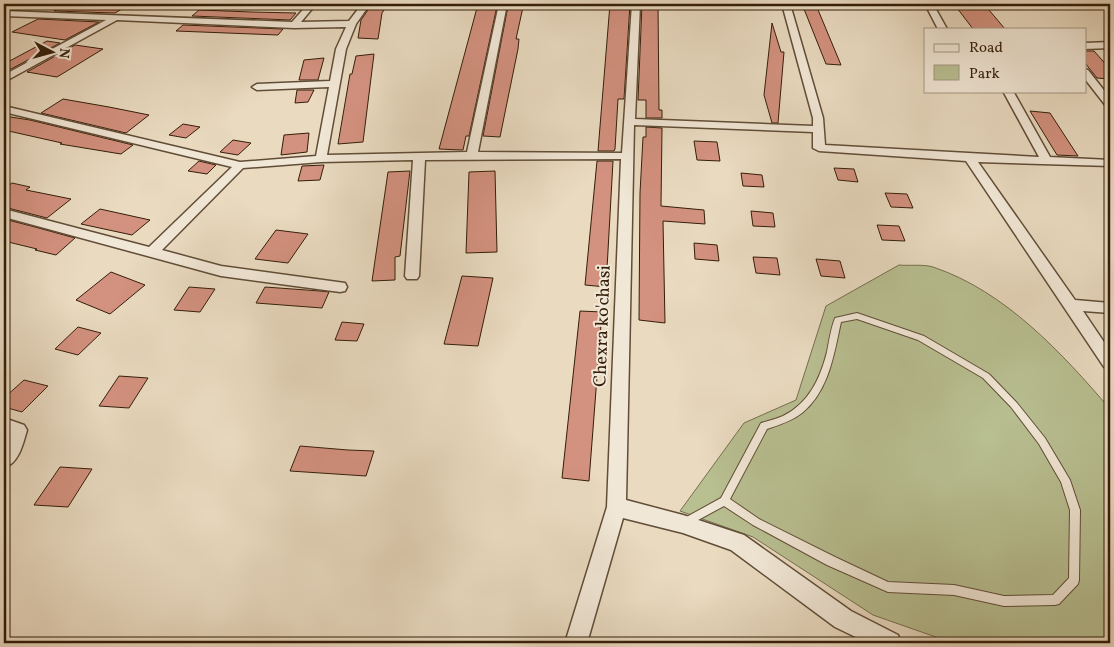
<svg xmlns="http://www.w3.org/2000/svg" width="1114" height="647" font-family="Vollkorn,serif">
  <rect width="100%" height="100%" fill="#e9dac0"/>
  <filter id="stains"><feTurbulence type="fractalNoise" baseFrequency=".004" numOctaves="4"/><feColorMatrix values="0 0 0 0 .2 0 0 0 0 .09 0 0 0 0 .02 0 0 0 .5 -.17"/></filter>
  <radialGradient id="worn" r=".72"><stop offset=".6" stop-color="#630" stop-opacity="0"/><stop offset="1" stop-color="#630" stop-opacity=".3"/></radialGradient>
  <path fill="#b8bf91" stroke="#766e4d" d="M899 265C909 266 923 264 933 267 1005 291 1062 353 1110 409V643H953L873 615 753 537 680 511 744 423 796 400 826 306Z"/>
  <path fill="#d3917f" stroke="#341e09" d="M372 4H388L382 13 378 39 358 38 361 20Z
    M478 4H494V6H497L469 136H466L463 150 439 149Z
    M610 4H630L624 99H618L615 149 614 151H598Z
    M642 4H658L659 110H662V118H646V100H638Z
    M802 4 816 5 841 65 826 64Z
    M954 4H984L1005 29H973Z
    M66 5H72L127 6 115 13 54 11Z
    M508 6 523 7 516 39H519L518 49 500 137 483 136Z
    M199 10 252 12 296 13 290 20 192 16Z
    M38 19 99 22 65 40 12 32Z
    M772 23 781 52H784L778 123H772L764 95Z
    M183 25 283 29 278 35 176 31Z
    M47 41 60 43 11 69 4 68V64Z
    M75 45 103 49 57 77 27 72Z
    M1085 51H1094L1110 69V79L1097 78 1085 63Z
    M374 54 363 142 338 144 350 74H352L356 56Z
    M324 58 318 80H299L304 60Z
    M297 90H314L308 102 295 103Z
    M63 99 109 107 149 115 126 133 41 113Z
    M1030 111 1050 113 1078 156 1057 155Z
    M4 116 30 120 133 145 121 154 60 144 62 143 4 130Z
    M183 124 200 127 186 138 169 135Z
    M646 127 662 128 661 206 704 210 705 224 663 221 665 323 639 320 640 193 643 137H646Z
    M309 133 307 152 281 155 284 135Z
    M233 140 251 143 238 155 220 152Z
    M694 141 717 142 720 161 697 160Z
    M199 161 216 165 207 174 188 171Z
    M597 161H613L606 287 585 285Z
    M324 165 320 180 298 181 302 166Z
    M834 168 854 169 858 182 838 180Z
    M410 171 400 256 395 257V280L372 281 388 172Z
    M495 171 497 252 466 253 469 172Z
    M741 173 762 175 764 187 743 186Z
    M12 183 30 187 26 190 71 199 47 218 4 207V189Z
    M885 193 907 194 913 208 891 207Z
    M100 209 150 220 132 235 81 224Z
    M751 211 773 213 775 227 753 226Z
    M4 219 35 227 75 238 56 255 35 250 37 249 4 241Z
    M877 225 899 226 905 241 882 240Z
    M276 230 308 234 288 263 255 259Z
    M694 243 717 245 719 261 695 259Z
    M753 257 777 258 780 275 756 273Z
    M816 259 840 261 845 278 821 276Z
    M111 272 145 285 110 314 76 300Z
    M462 276 493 278 478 346 444 344Z
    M189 287 215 289 200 312 174 310Z
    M265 287 320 291 329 292 322 308 256 303Z
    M580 311 602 312 589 481 562 478Z
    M342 322 364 324 357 341 335 340Z
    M78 327 101 333 78 355 55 349Z
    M119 376 148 378 129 408 99 406Z
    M24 380 48 386 22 412 4 407V398Z
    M300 446 348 450 374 451 366 476 290 471Z
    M60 467 92 469 68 507 34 505Z"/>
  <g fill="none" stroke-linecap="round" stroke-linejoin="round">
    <defs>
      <path id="service" d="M857 313 924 336 989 374 1017 403 1045 438 1070 480 1080 510 1079 580 1078 584 1059 604 1055 605 1004 606 954 595 888 592 827 565 753 525 724 506 687 526 684 528 681 526 679 523 681 520 721 498 761 423C768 421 776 419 783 416 809 403 820 379 827 352 829 341 831 328 835 318ZM857 319 918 340 983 378 1011 407 1039 444 1061 482 1070 510 1069 578 1053 595 1004 596 954 585 888 582 835 557 759 519 730 499 767 429C779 425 792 421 802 413 829 391 834 354 841 322Z"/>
      <path id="minor" d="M308 4H316L301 22 349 21 362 4H370L356 24 346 49 327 155 467 152 499 4H507L478 152 622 153 632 4H640L635 119 813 126V118L782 4H790L823 118 825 145 1039 157 1003 91H1013L1050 157 1110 160V166L978 162 1075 300 1110 303V313L1083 311 1110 351V369L1104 367 966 161 819 151 813 148V132L634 125 626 500 683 515 744 535 851 611 898 635 901 643H868L835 627 731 550 683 533 623 518 587 643H565L607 507 621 159 425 160 419 276 417 279H407L405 276 413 160 321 162 243 168 162 250 221 266 345 283 347 287 345 291 340 292 221 276 4 217V209L149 247 232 167 4 112V106L240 162 316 156 329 87 257 90 252 87 257 84 330 81 336 49 346 27 294 28 117 20 4 82V75L106 20 4 16V11L292 22Z
        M925 4H933L947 29H938Z
        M1110 42V48L1085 49V43Z
        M1085 69 1088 70 1110 98V107L1106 106 1085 79Z
        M4 418 24 425 27 430C23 444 19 463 4 468V446L8 434 4 432Z"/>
    </defs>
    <use href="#service" stroke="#614d37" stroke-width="2"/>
    <use href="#minor" stroke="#614d37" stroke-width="3"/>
    <use href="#service" fill="#f1e7d6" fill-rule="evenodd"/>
    <use href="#minor" fill="#f1e7d6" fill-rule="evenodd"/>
  </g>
  <g text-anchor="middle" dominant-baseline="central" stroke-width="4" stroke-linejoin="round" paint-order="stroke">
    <g font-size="18" fill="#341e09" stroke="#f1e7d6">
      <text transform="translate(603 326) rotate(-88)">Chexra ko'chasi</text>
    </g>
  </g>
  <rect width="1114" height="647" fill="none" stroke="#e9dac0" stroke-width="20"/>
  <rect x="5" y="5" width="1104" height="637" fill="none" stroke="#341e09" stroke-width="2.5"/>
  <rect x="10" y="10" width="1094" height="627" fill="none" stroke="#341e09"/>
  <rect x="924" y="28" width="162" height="65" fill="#f1e7d6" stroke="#a59784"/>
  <rect x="934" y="44" width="25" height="8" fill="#f1e7d6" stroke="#a59784"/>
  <text x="969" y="52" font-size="15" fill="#341e09">Road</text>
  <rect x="934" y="65" width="25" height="15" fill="#b8bf91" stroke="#a59784"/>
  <text x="969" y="78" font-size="15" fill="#341e09">Park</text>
  <g transform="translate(52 52) rotate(96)" stroke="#f1e7d6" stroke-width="4" paint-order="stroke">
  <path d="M0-4L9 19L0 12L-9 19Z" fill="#341e09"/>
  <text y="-8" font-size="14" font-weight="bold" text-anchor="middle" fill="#341e09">N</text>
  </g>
  <rect width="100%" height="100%" filter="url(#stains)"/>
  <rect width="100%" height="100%" fill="url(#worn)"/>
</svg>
